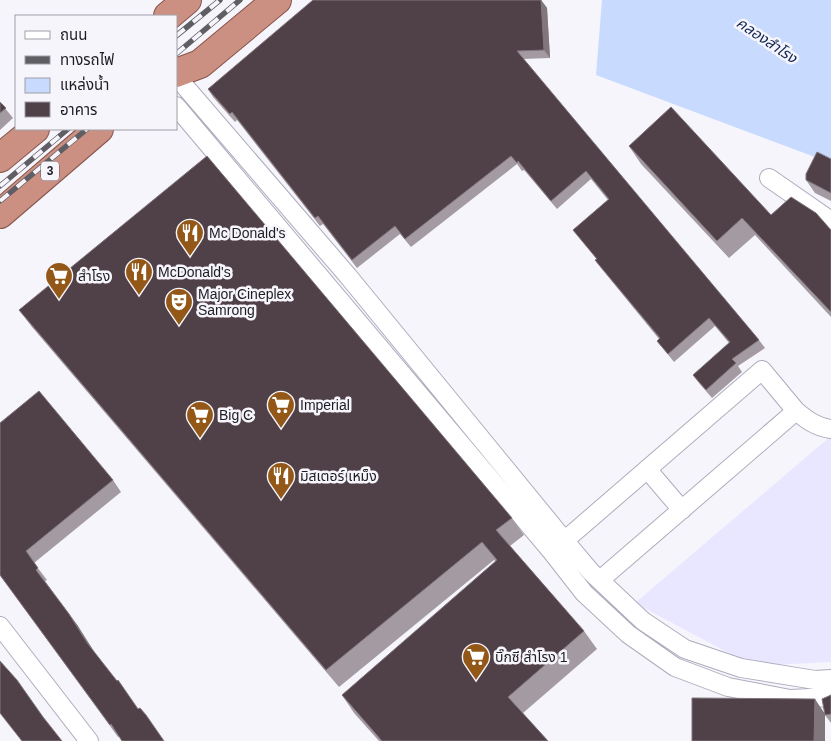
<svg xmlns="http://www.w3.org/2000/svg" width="831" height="741" font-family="Arial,'Noto Sans Thai',sans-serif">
  <rect width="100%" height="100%" fill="#f6f5fc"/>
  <path fill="#e9e6ff" d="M831 436V662L753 666 635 603Z"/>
  <path fill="#c8dbfe" d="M602 0H831V163L596 75Z"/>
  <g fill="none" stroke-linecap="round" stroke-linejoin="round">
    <defs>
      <path id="minor" d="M176 76 348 276 564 540 591 572 643 621 685 649 741 668 815 680 831 679
        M176 106 552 552 584 593 628 634 675 667 728 687 790 699 831 697
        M769 178 831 221
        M647 469 682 510
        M556 548 762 370 796 411
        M600 580 796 411C807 420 816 427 831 429
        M0 626 89 741"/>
      <path id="trunk" d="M168 16 187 0
        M176 73 200 64 277 0
        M0 158 35 129
        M0 214 99 129"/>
    </defs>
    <use href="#minor" stroke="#afacbd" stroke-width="20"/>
    <use href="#trunk" stroke="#86554c" stroke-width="30"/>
    <use href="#minor" stroke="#fff" stroke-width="18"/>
    <use href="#trunk" stroke="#cb9082" stroke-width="28"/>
    <defs>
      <path id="rail" d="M176 36 220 0
        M176 54 240 0
        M0 186 68 129
        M0 201 87 129"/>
    </defs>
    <use href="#rail" stroke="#5f5e64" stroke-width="5.5"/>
    <use href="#rail" stroke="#f6f5fc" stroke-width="4" stroke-dasharray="11" stroke-linecap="butt"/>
  </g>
  <path fill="#a39aa2" d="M541 0 547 8 550 58 523 59 759 340 765 348 738 366 742 372 712 398 699 383 693 375 729 343 715 326 674 362 657 341 659 339 601 268 595 260 597 259 573 230 608 200 591 179 557 209 524 170 522 171 517 164 411 247 400 234 357 268 323 224 320 226 237 120 235 122 213 97 208 89Z
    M0 102 13 118 0 130Z
    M629 146 771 215 831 230V317L755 235 729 258 641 164Z
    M831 159V201L815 193 806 180Z
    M19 310 512 518 524 535 510 546 584 631 597 649 523 713 548 741H379L354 713 342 695 496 562 494 560 339 687 32 327Z
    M0 423 113 480 121 492 34 563 47 580 45 581 78 626 119 737H118L0 575Z
    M831 695V723L825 715V741H692L825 714Z"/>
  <path fill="#82767d" d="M541 0 547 8 550 58 544 50Z
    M69 614 78 626 97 656 88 644Z
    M815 699 825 714V741H814Z"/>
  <path fill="#504047" stroke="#82767d" d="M313 0H541L544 50 517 51 759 340 732 359 736 363 706 390 693 375 730 342 709 318 668 354 657 341 660 338 595 260 597 259 573 230 609 199 586 171 551 201 518 161 517 163 511 156 405 239 395 226 352 260 318 216 315 218 232 112 230 114 208 89Z
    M0 102 6 108 0 113Z
    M671 107 771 215 791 197 816 213 831 230V312L742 218 717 241 629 146Z
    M817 152 831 159V193L806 180V174Z
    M207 156 512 518 496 530 584 631 508 697 548 741H382L342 695 497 560 482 542 326 670 19 310Z
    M39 391 113 480 26 551 38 568 36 570 69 614 88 644 117 681 118 680 138 709 140 708 146 715 164 741H122L111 724 110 725 0 575V423Z
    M0 661 17 680 43 717 62 741H22L0 713Z
    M831 695V714L825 715 822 699Z
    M692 698 815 699 814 741H692Z"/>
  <defs>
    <symbol id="restaurant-pin" viewBox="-11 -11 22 30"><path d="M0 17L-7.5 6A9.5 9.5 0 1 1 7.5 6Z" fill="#935817" stroke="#f6f5fc"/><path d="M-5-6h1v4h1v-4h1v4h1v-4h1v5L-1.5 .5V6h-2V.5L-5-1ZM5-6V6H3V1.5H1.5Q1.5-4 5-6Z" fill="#fff"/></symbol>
    <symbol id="supermarket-pin" viewBox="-11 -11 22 30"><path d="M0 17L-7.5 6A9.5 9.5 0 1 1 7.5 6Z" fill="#935817" stroke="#f6f5fc"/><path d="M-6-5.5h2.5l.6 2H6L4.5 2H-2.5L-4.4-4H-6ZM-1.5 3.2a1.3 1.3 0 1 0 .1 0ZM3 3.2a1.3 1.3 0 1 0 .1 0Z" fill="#fff"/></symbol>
    <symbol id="theatre-pin" viewBox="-11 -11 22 30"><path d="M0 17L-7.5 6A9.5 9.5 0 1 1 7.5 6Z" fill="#935817" stroke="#f6f5fc"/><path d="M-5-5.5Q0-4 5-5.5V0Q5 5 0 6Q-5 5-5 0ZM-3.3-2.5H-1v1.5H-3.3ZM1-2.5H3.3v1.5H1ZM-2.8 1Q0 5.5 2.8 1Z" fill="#fff"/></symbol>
  </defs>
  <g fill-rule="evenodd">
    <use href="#restaurant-pin" x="174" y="217" width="32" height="43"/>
    <use href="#restaurant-pin" x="123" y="256" width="32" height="43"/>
    <use href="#supermarket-pin" x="43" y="260" width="32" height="43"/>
    <use href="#theatre-pin" x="163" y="286" width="32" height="43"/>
    <use href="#supermarket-pin" x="265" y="389" width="32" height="43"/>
    <use href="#supermarket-pin" x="184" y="399" width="32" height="43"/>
    <use href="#restaurant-pin" x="265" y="460" width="32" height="43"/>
    <use href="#supermarket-pin" x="460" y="641" width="32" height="43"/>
  </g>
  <g text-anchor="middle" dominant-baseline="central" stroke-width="5" stroke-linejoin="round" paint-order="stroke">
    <rect fill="#f6f5fc" stroke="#5e5d63" stroke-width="1" x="41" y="161.5" width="18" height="19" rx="4"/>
    <g font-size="12" font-weight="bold" fill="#1d1c22">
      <text x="50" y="171">3</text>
    </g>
    <g font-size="14" fill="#1d1c22" stroke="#f6f5fc" text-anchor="start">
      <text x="209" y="233">Mc Donald's</text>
      <text x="158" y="272">McDonald's</text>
      <text x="78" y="276">สำโรง</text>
      <text x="198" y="294">Major Cineplex<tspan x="198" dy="16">Samrong</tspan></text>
      <text x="300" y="405">Imperial</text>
      <text x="219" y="415">Big C</text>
      <text x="300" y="476">มิสเตอร์ เหม็ง</text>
      <text x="495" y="657">บิ๊กซี สำโรง 1</text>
    </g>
    <g font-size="15" font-style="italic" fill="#142853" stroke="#f6f5fc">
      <text transform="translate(767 40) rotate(34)">คลองสำโรง</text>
    </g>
  </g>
  <rect x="15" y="15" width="162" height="115" fill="#f6f5fc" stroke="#9f9ea5"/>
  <rect x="25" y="31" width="25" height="8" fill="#ffffff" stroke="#9f9ea5"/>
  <text x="60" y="40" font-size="15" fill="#1d1c22">ถนน</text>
  <rect x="25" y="56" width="25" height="8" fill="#5f5e64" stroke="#9f9ea5"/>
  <text x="60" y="65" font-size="15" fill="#1d1c22">ทางรถไฟ</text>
  <rect x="25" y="78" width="25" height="15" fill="#c8dbfe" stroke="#9f9ea5"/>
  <text x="60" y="90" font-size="15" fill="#1d1c22">แหล่งน้ำ</text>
  <rect x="25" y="102" width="25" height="15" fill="#504047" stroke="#9f9ea5"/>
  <text x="60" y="115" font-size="15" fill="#1d1c22">อาคาร</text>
</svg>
